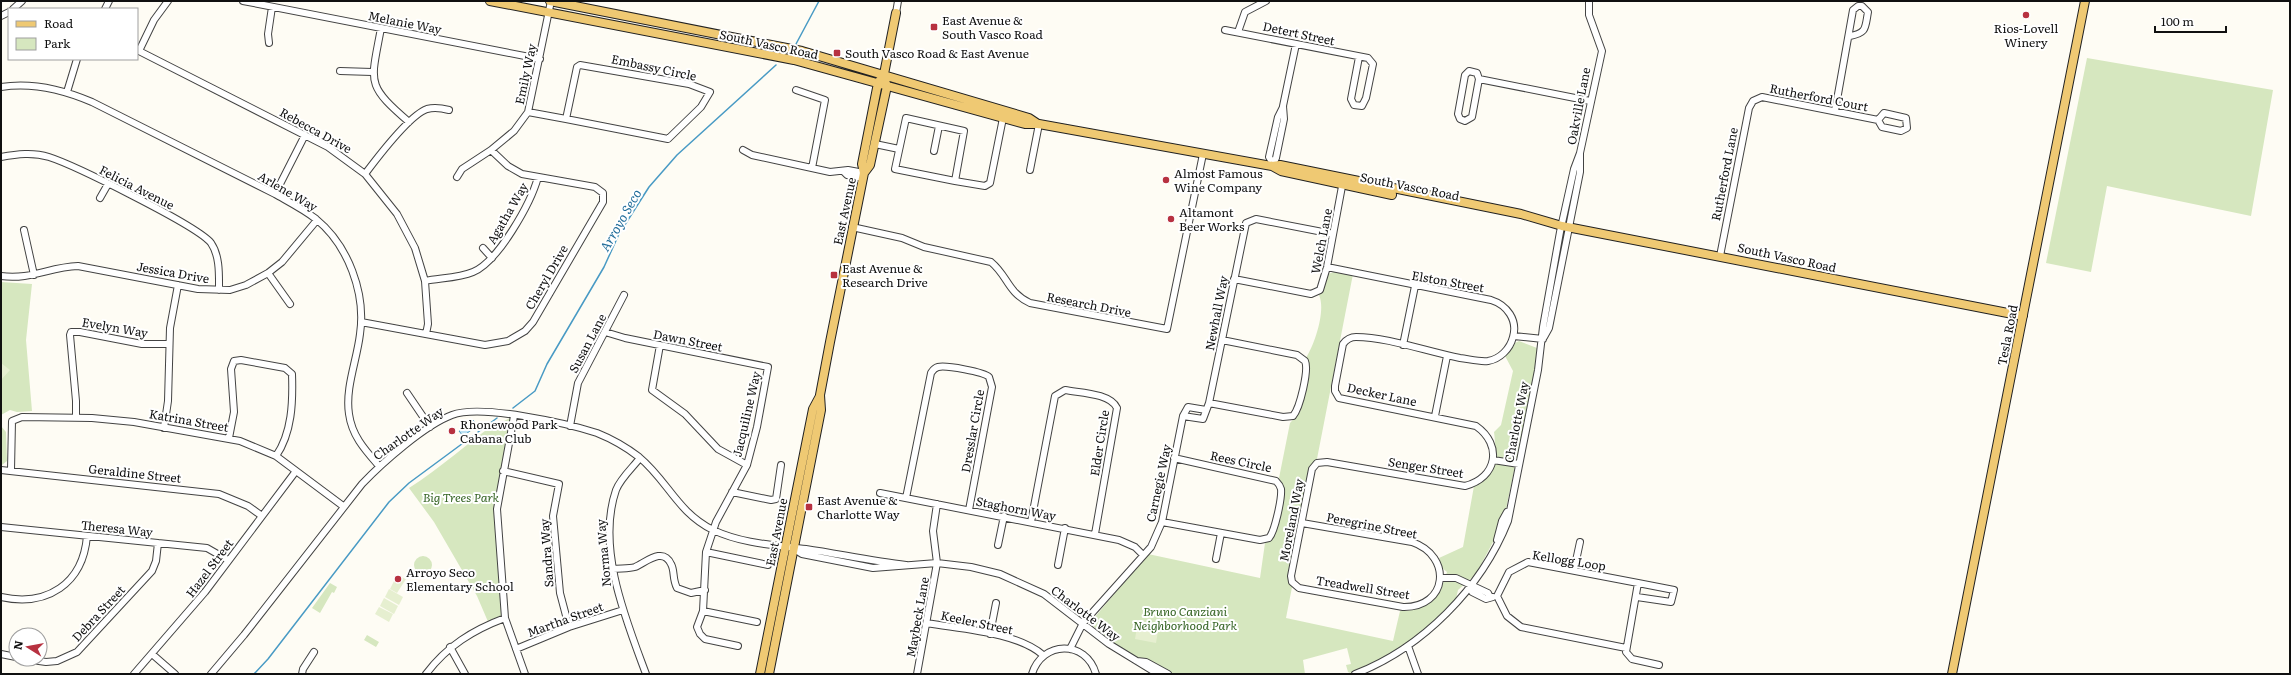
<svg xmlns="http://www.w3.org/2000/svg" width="2291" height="675" font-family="Literata,serif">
  <rect width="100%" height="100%" fill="#fefcf4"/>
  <path fill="#d6e7bf" d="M2087 58 2273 90 2251 216 2107 186 2091 272 2046 263Z
    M1334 272 1353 274 1286 618 1393 641 1400 611C1428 610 1439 599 1447 572L1442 568 1439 558 1463 547 1474 486C1496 474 1497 455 1494 432L1501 425 1513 371 1504 354 1513 344 1519 341 1537 348 1538 356 1506 509 1493 542 1476 574 1458 590 1456 599 1428 628 1404 646 1369 665 1350 673 1348 672 1346 665 1351 664 1347 648 1303 660 1305 674H1173L1138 659 1117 646 1093 626 1094 618 1148 554 1260 578 1265 543 1271 539 1284 488 1279 478 1290 423 1300 412 1309 367 1306 358C1315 344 1326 310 1319 295L1328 274Z
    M1 282 32 284 26 340 32 411 17 412 10 410 1 415Z
    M514 416 497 509 505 618 489 624 477 596 434 522 409 488C441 468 468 442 499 421L502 422Z
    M1 426 6 432 7 461 2 465Z
    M414 565a9 9 0 1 1 18 0a9 9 0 1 1-18 0Z
    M330 583 337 587 334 593 332 592 320 613 312 608Z
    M367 635 379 642 376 647 364 640Z"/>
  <path fill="#e6efd0" d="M1 363 10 370 1 380Z
    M397 575 406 579 397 593 390 589Z
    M389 589 403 597 399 605 385 597Z
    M384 598 398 606 394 614 380 606Z
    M379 607 393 614 389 622 375 614Z
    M1137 627 1158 631 1156 643 1135 639Z"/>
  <path fill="#bce1f2" stroke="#489ac4" d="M473 420 477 426 463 436 459 431Z"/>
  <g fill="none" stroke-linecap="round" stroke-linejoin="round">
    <path stroke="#489ac4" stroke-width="1.5" d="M796 44 819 1
      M513 408 535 391 547 364 604 267 619 234 649 187 677 155 776 65
      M254 674 268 659 389 502 409 483 497 418"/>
    <defs>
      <path id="minor" d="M243 1 540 59
        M13 9 22 1
        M105 9 109 1
        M896 13 898 1
        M1 16 9 12
        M381 28C371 83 365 84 409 122
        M1225 30 1368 58 1373 64 1366 98 1362 106 1354 105 1351 99 1359 57
        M1238 32 1245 12 1266 1
        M269 43 268 34 272 7
        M137 50 328 147 365 174 397 214 415 248 425 281 428 324 426 334
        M139 51 154 20 168 1
        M580 65 689 84 710 92 701 107 668 139 566 119 577 67Z
        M340 71 372 72
        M1469 71 1477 73 1479 79 1472 117 1465 121 1460 119 1458 114 1465 75Z
        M1479 79 1590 101
        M1 87C32 82 64 90 92 102L275 194C289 202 303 209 316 219 348 245 366 293 360 334 357 360 345 388 349 414 352 436 365 450 379 466
        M796 90 825 100 812 168
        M67 92 77 59
        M1835 111 1853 10 1858 6H1862L1868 12C1865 28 1867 33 1850 36
        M528 112 566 119
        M1884 113 1906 118 1907 128 1901 131 1882 127 1878 120Z
        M906 118 964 131 955 181 895 169Z
        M875 144 899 149
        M743 150 752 155 830 172 848 170 864 173
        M934 151 939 126
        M1 157C17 154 33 152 49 157 74 165 198 226 211 243 220 256 219 275 219 290
        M1272 162 1269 157 1278 117 1283 107
        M1272 166 1276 158 1284 119 1283 106 1296 44
        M1030 170 1039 124
        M843 171 847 175 863 178
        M365 174C377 158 410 115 427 109 435 107 441 108 449 110
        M457 177 462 169 491 150 514 131 528 112 551 1
        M955 181 985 186 990 183 1003 118
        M275 194 305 135
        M100 198 108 184
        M852 227 902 238 924 247 991 262C1008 276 1007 292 1030 303L1167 329 1203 154
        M24 230 34 275
        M483 248 492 258
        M1720 256 1749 108 1753 101 1762 97 1878 120
        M268 273 290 304
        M1 276C31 280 49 267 78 266L198 289 230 290 246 285 268 273 282 262 317 220
        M1234 279 1311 294 1320 290 1327 267 1343 181
        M425 281C440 278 459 278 473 272 498 262 531 203 538 177
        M361 322 485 345 508 341 525 331 533 322 603 202V193L595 187 522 174 508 166 491 150
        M605 332 625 338 768 367 757 427 747 465 716 522 706 552 703 611 697 627 700 634 705 639 738 646
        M1514 336 1543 339
        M1544 337 1549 328 1580 172V153L1602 51 1589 15V1
        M660 345 652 390 685 414 718 449 747 465
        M1403 345 1415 286
        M407 393 430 427
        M1209 403 1283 417 1293 416C1300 408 1309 370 1305 361L1297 355 1222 340
        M514 416 497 509 505 618 525 674
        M1183 416 1203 419 1209 403 1246 223 1256 219 1333 234
        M1435 416 1447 356
        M76 417V401L70 335 71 332H80L142 344H169
        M570 426 578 383 624 295
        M164 428 168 401 170 328 178 285
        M229 438 234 412 231 369 234 361 241 360 285 368 292 374C293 402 292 433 276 456
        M640 458C633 467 620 479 616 490 596 548 626 620 646 674
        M1493 460 1519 464
        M1 470 219 494 248 506 262 516
        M11 470 12 421 22 417 92 418 134 422 240 441 276 456 343 506
        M503 471 559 484 553 516 560 593 569 627
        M732 492 771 500 776 499 781 465
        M880 493 1119 540 1135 547 1143 555
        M906 498 931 373C933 370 934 368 938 367 946 365 984 372 989 377L992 387 969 510
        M1031 522 1055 396 1065 390C1080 393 1110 393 1117 408L1095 534
        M1162 522 1260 540 1269 538C1275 531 1282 498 1281 489 1280 485 1278 483 1276 481L1174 458
        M1302 523 1412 542C1453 556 1448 608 1403 607L1299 588 1292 582 1291 576 1312 469 1317 463 1327 462 1465 486C1497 478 1503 445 1476 426L1339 398 1335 391V386L1343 344C1346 340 1350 337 1356 337 1388 337 1428 352 1460 358 1469 359 1479 362 1488 361 1500 359 1510 349 1513 337 1518 320 1507 305 1491 300L1327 267
        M1 527 207 548 228 560
        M1497 540 1502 521 1507 512
        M998 545 1004 516
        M794 549 802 554 873 568 937 563 971 567 1000 574 1044 594 1109 644 1158 674
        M706 552 768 565
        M1216 559 1221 533
        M1058 565 1065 528
        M613 569C620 568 629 569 635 567 645 563 663 546 671 564 675 571 672 578 677 588L691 593 705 590
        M1574 570 1580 542
        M1440 578H1456L1488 593 1490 597
        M1470 585 1472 592 1486 599 1493 597
        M1 597C47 607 83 584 87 536
        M1637 597 1671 602 1674 590 1638 583
        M703 611 757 622
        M927 623C961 629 1017 632 1043 655
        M990 634 996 603
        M1408 646 1418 674
        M450 647 465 674
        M1626 648 1521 627 1507 616 1497 596 1509 572 1528 562 1638 583 1626 652 1632 659 1659 665
        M516 649 569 627 623 610
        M1070 649 1083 623 1151 547 1162 522 1183 416 1188 407 1206 410
        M1 654 16 657
        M152 654 175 674
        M25 659 46 662 57 661 77 652 152 571 156 561 158 543
        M1137 661 1146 662 1168 674
        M134 674 205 592 296 471
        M211 674 244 635 362 484C382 463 425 425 452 415 481 404 566 423 597 433 612 439 626 447 639 457 668 481 677 512 713 530 743 544 775 545 806 549 839 554 873 561 906 565
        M302 674 303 669 314 652
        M426 674C447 646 473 630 505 618
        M917 674 937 563 933 531 937 504
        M1032 674C1042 641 1086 639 1096 674
        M1355 674C1422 648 1481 589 1508 521L1538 370 1543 327 1560 232 1574 169 1580 153"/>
      <path id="major" d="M490 1 794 60 1025 124H1039L1272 166 1280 165 1521 214 1562 226 2023 316
        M550 1 802 51 1029 118 1038 124
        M1272 166 1281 171 1392 195
        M864 173 870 165 887 86 885 81
        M760 674 813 409 820 396
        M769 674 821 410 820 395 830 342 864 173 862 164 878 83 884 74 896 13
        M1952 674 2085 1"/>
    </defs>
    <use href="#minor" stroke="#434343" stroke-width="8"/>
    <use href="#major" stroke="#212121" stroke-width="10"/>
    <use href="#minor" stroke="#fff" stroke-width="6"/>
    <use href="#major" stroke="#efc973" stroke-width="8"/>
  </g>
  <g fill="#b73140" stroke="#fff" stroke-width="1.5">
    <circle cx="2026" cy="15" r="4"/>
    <rect x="930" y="23" width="8" height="8" rx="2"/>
    <rect x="833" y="49" width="8" height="8" rx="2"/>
    <circle cx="1166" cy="180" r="4"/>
    <circle cx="1171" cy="219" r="4"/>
    <rect x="830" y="271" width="8" height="8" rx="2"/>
    <circle cx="452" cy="431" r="4"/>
    <rect x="805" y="503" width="8" height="8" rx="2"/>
    <circle cx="398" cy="579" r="4"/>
  </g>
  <g text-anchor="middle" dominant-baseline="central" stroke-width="4" stroke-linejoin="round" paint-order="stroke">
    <g font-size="12" fill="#101010" stroke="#fff" text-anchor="start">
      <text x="942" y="20">East Avenue &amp;<tspan x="942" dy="14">South Vasco Road</tspan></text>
      <text x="2026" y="28" text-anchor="middle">Rios-Lovell<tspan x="2026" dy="14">Winery</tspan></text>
      <text x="845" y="53">South Vasco Road &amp; East Avenue</text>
      <text x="1174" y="173">Almost Famous<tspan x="1174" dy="14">Wine Company</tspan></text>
      <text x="1179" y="212">Altamont<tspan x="1179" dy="14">Beer Works</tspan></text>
      <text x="842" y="268">East Avenue &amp;<tspan x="842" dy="14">Research Drive</tspan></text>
      <text x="460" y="424">Rhonewood Park<tspan x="460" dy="14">Cabana Club</tspan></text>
      <text x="817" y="500">East Avenue &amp;<tspan x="817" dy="14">Charlotte Way</tspan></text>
      <text x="406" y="572">Arroyo Seco<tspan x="406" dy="14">Elementary School</tspan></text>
    </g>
    <g font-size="12" fill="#101010" stroke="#fff">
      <text transform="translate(405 22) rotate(11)">Melanie Way</text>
      <text transform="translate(1299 33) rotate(12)">Detert Street</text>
      <text transform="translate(769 44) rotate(12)">South Vasco Road</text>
      <text transform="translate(654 67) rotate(12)">Embassy Circle</text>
      <text transform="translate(525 74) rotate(-78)">Emily Way</text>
      <text transform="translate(1819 97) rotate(11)">Rutherford Court</text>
      <text transform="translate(1578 106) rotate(-79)">Oakville Lane</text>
      <text transform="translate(316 130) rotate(29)">Rebecca Drive</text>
      <text transform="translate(1724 174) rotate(-79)">Rutherford Lane</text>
      <text transform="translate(1410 186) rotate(11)">South Vasco Road</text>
      <text transform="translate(137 187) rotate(27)">Felicia Avenue</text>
      <text transform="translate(288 191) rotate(30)">Arlene Way</text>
      <text transform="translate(844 211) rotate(-78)">East Avenue</text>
      <text transform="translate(507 213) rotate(-60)">Agatha Way</text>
      <text transform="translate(1321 241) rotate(-79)">Welch Lane</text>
      <text transform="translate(1787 257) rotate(12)">South Vasco Road</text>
      <text transform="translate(173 272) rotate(10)">Jessica Drive</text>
      <text transform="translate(546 277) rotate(-60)">Cheryl Drive</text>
      <text transform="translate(1448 281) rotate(10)">Elston Street</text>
      <text transform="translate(1089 304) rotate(11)">Research Drive</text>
      <text transform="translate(1216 313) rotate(-79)">Newhall Way</text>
      <text transform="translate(115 327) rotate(10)">Evelyn Way</text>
      <text transform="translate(2007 335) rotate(-79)">Tesla Road</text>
      <text transform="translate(688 340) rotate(11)">Dawn Street</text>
      <text transform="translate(587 343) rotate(-62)">Susan Lane</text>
      <text transform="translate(1382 394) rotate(12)">Decker Lane</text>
      <text transform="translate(746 414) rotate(-77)">Jacquiline Way</text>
      <text transform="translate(189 420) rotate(10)">Katrina Street</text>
      <text transform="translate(1516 422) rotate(-79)">Charlotte Way</text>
      <text transform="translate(972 431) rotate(-80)">Dresslar Circle</text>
      <text transform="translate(408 433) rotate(-35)">Charlotte Way</text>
      <text transform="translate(1099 443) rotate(-81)">Elder Circle</text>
      <text transform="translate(1241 461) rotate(12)">Rees Circle</text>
      <text transform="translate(1426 467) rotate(9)">Senger Street</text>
      <text transform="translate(135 473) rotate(6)">Geraldine Street</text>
      <text transform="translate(1158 483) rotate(-78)">Carnegie Way</text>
      <text transform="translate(1016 508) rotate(11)">Staghorn Way</text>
      <text transform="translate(1291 520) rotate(-79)">Moreland Way</text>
      <text transform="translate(1372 525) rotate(11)">Peregrine Street</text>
      <text transform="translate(117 528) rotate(6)">Theresa Way</text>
      <text transform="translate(776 532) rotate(-79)">East Avenue</text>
      <text transform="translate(546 553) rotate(-94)">Sandra Way</text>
      <text transform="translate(603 553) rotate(-95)">Norma Way</text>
      <text transform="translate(1569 560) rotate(9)">Kellogg Loop</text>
      <text transform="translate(209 568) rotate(-53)">Hazel Street</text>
      <text transform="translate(1363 587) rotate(9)">Treadwell Street</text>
      <text transform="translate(98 613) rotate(-47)">Debra Street</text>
      <text transform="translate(1086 613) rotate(37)">Charlotte Way</text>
      <text transform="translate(917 617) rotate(-80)">Maybeck Lane</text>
      <text transform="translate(565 619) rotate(-20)">Martha Street</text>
      <text transform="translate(977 622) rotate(12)">Keeler Street</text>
    </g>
    <g font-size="12" font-style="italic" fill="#356424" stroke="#fff">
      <text x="461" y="497">Big Trees Park</text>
      <text x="1185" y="611">Bruno Canziani<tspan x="1185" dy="14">Neighborhood Park</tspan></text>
    </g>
    <g font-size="13" font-style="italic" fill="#216d9a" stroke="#fff">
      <text transform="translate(620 220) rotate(-60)">Arroyo Seco</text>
    </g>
  </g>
  <rect width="2291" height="675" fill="none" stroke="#101010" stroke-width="4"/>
  <rect x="8" y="8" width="130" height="52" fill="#ffffff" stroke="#9f9f9f"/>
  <rect x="16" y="21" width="20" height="6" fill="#efc973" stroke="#9f9f9f"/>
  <text x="44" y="28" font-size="12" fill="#101010">Road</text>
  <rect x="16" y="38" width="20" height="12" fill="#d6e7bf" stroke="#9f9f9f"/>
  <text x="44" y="48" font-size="12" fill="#101010">Park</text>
  <g transform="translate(28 647) rotate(281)"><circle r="19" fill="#ffffff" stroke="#9f9f9f"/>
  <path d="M0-3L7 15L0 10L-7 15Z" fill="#b73140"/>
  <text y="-6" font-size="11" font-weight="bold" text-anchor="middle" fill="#101010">N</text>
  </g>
  <path d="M2155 26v6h71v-6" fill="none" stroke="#101010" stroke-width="2"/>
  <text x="2161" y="26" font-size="12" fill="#101010" stroke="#ffffff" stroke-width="3" paint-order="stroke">100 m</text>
</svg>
